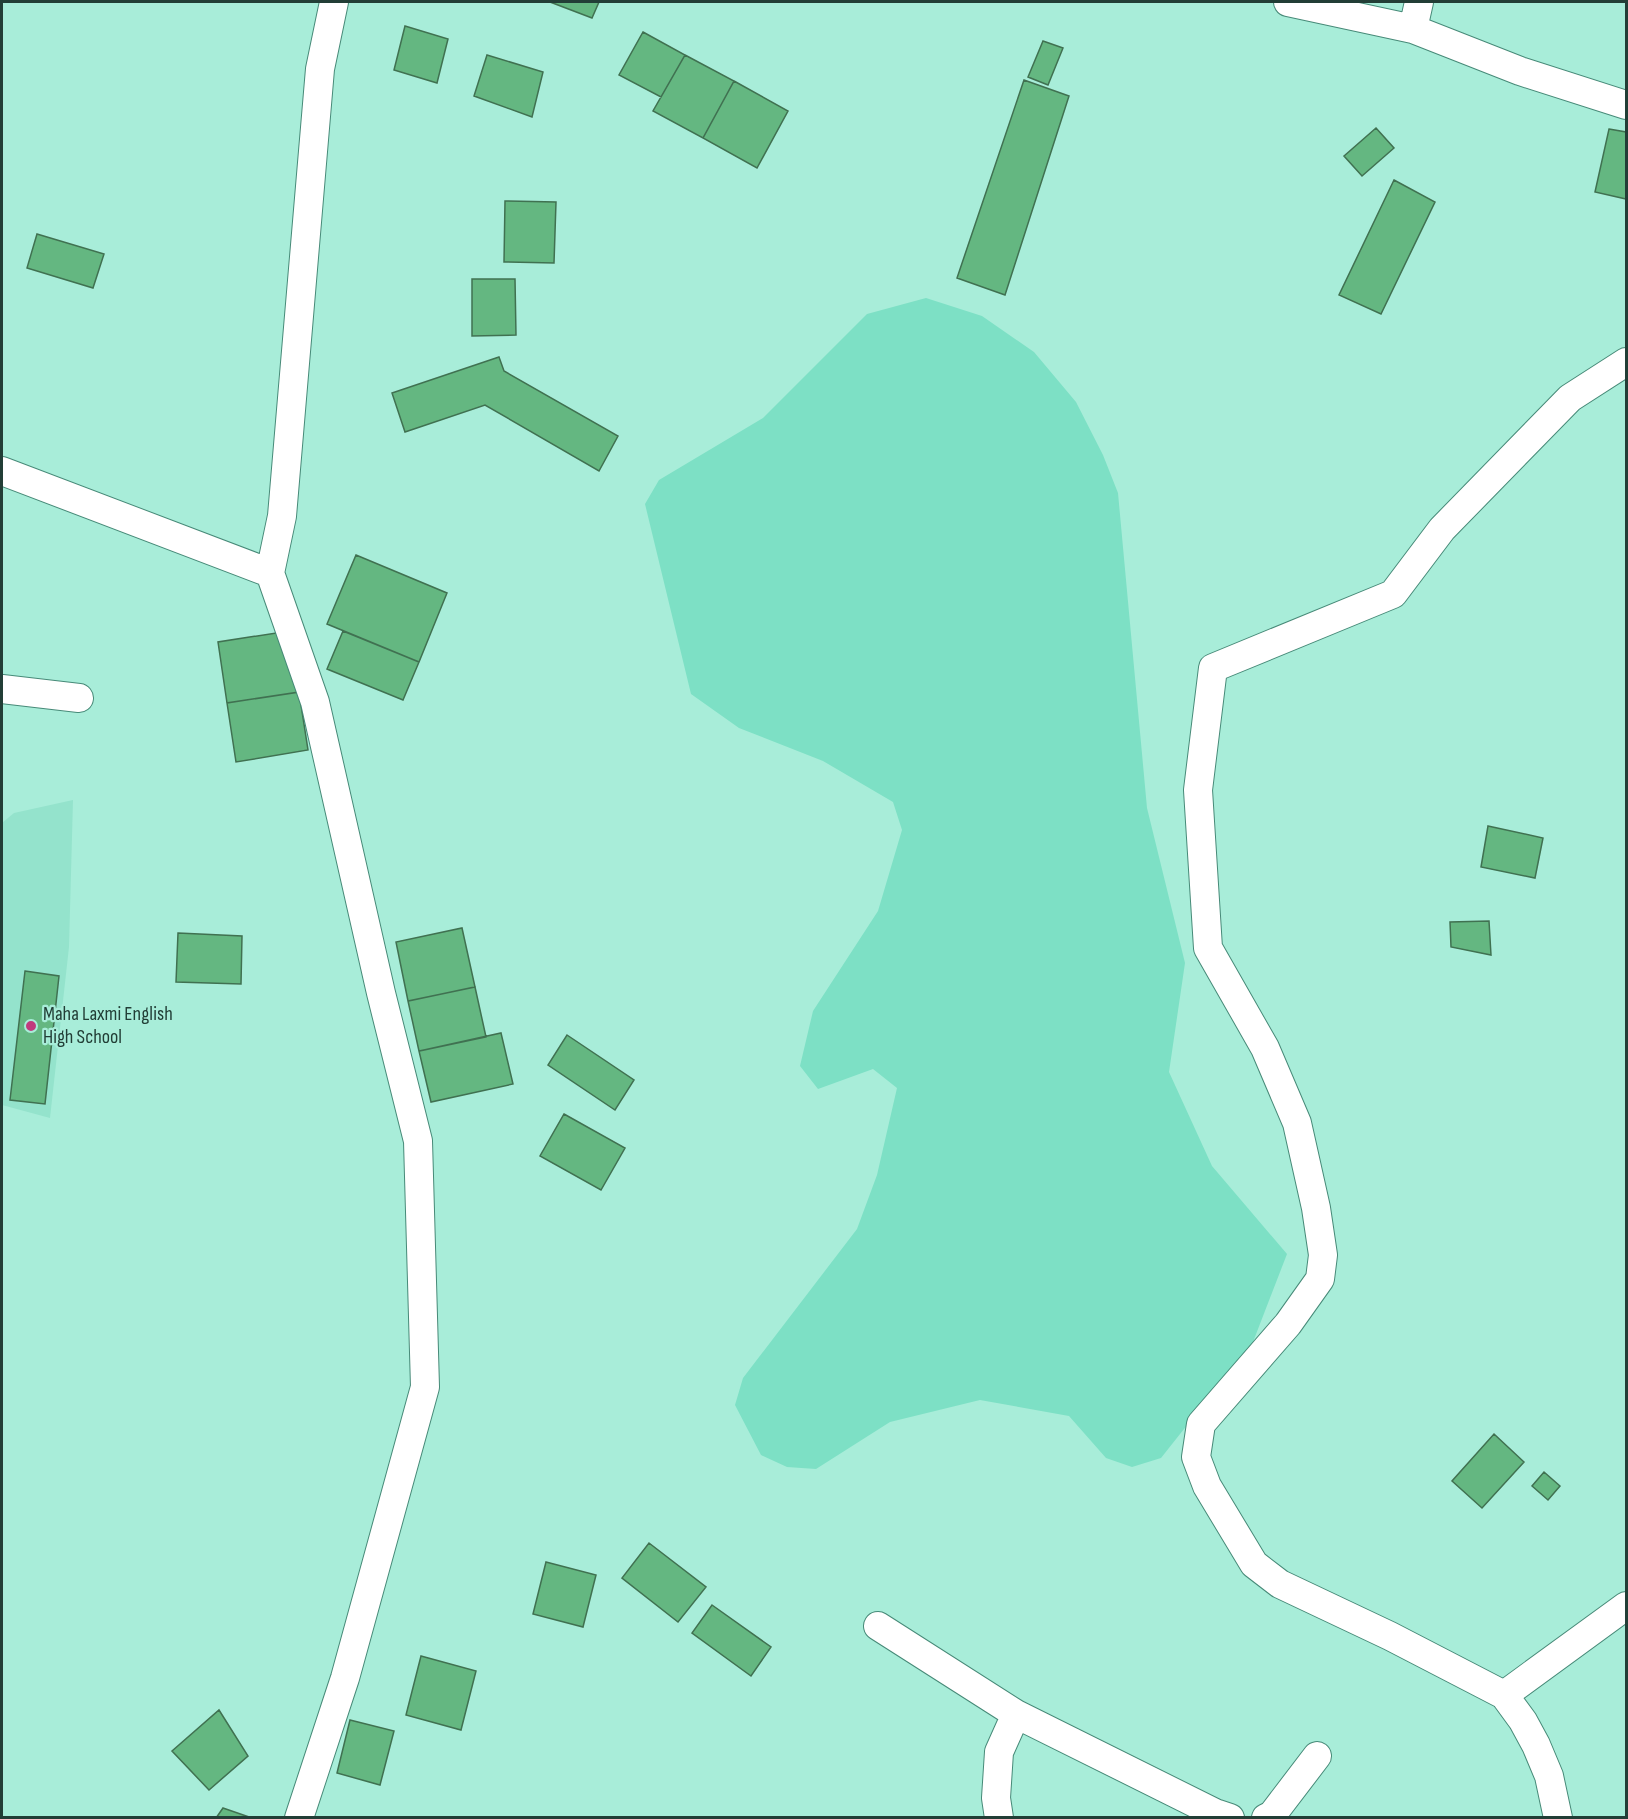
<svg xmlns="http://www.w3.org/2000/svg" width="1628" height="1819" font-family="'Sofia Sans Condensed',sans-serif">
  <rect width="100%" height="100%" fill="#a8edd9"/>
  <path fill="#94e3cc" d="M73 800 69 947 50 1118 2 1105V823L14 813Z"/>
  <path fill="#7de0c5" d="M926 298 982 316 1034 352 1076 402 1103 455 1118 493 1147 808 1185 963 1169 1072 1212 1166 1287 1254 1253 1342 1161 1458 1132 1467 1106 1458 1069 1416 980 1400 890 1422 816 1469 787 1467 761 1455 735 1405 743 1378 857 1229 877 1175 897 1088 873 1069 818 1089 800 1066 813 1011 878 911 902 830 893 802 823 761 739 728 691 694 645 504 659 480 763 418 867 314Z"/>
  <path fill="#64b781" stroke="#407151" stroke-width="1.5" d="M550 2H599L592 18Z
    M405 26 448 39 437 83 394 70Z
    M643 32 685 55 661 97 619 75Z
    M1043 41 1063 48 1048 85 1028 77Z
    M487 55 543 72 532 117 474 96Z
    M685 55 734 81 703 138 653 111Z
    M1024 80 1069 96 1005 295 957 278Z
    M734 81 788 111 757 168 703 138Z
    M1376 128 1394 148 1362 176 1344 156Z
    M1609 129 1626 132V199L1595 192Z
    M1394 180 1435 202 1381 314 1339 295Z
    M505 201 556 202 554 263 504 262Z
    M37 234 104 254 93 288 27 268Z
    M472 279H515L516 335 472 336Z
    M499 357 504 371 618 436 599 471 485 405 405 432 392 393Z
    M356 555 447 593 419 662 327 624Z
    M289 631 299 692 227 703 218 642Z
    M343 631 419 662 403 700 327 669Z
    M299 692 308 750 236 762 227 703Z
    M1488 826 1543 838 1535 878 1481 867Z
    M1489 921 1491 955 1451 947 1450 922Z
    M462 928 475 987 408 1001 396 942Z
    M178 933 242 936 241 984 176 982Z
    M25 971 59 976 45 1104 10 1100Z
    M475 987 486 1037 419 1051 408 1001Z
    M501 1033 513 1084 431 1102 419 1051Z
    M567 1035 634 1080 615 1110 548 1065Z
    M564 1114 625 1148 601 1190 540 1156Z
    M1494 1434 1524 1462 1482 1508 1452 1481Z
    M1544 1472 1560 1486 1548 1500 1532 1486Z
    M649 1543 706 1587 678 1622 622 1578Z
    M546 1562 596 1575 583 1627 533 1614Z
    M712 1605 771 1647 751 1676 692 1633Z
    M421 1656 476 1671 461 1730 406 1715Z
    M219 1710 248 1756 209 1790 172 1751Z
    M350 1720 394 1731 380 1785 337 1773Z
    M223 1808 252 1818H216Z"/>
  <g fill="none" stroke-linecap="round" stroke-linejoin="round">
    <defs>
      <path id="street" d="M1288 2 1413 29 1520 71 1626 105
        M1413 29 1419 2
        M2 471 270 573 315 702 381 993 418 1141 425 1387 345 1678 299 1818
        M270 573 282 516 320 69 334 2
        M2 689 79 698
        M878 1626 1016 1714 1215 1813 1230 1818
        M1504 1695 1626 1606
        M999 1818 996 1798 999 1752 1016 1714
        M1266 1818 1272 1815 1317 1756
        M1558 1818 1549 1776 1536 1745 1523 1721 1504 1695 1390 1636 1280 1584 1254 1564 1207 1486 1196 1457 1201 1424 1288 1324 1320 1279 1323 1255 1316 1208 1297 1123 1265 1048 1208 948 1198 790 1213 668 1393 594 1442 529 1570 398 1626 362"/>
    </defs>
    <use href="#street" stroke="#478a78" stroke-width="30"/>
    <use href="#street" stroke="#fff" stroke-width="28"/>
  </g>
  <circle fill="#c03b7d" stroke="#a8edd9" stroke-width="2" cx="31" cy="1026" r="6"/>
  <g text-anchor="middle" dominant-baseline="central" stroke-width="4.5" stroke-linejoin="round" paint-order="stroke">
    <g font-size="20" fill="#223e36" stroke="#a8edd9" text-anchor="start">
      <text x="43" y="1014">Maha Laxmi English<tspan x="43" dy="23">High School</tspan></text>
    </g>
  </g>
  <rect width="1628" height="1819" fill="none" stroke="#223e36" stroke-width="6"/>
</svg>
